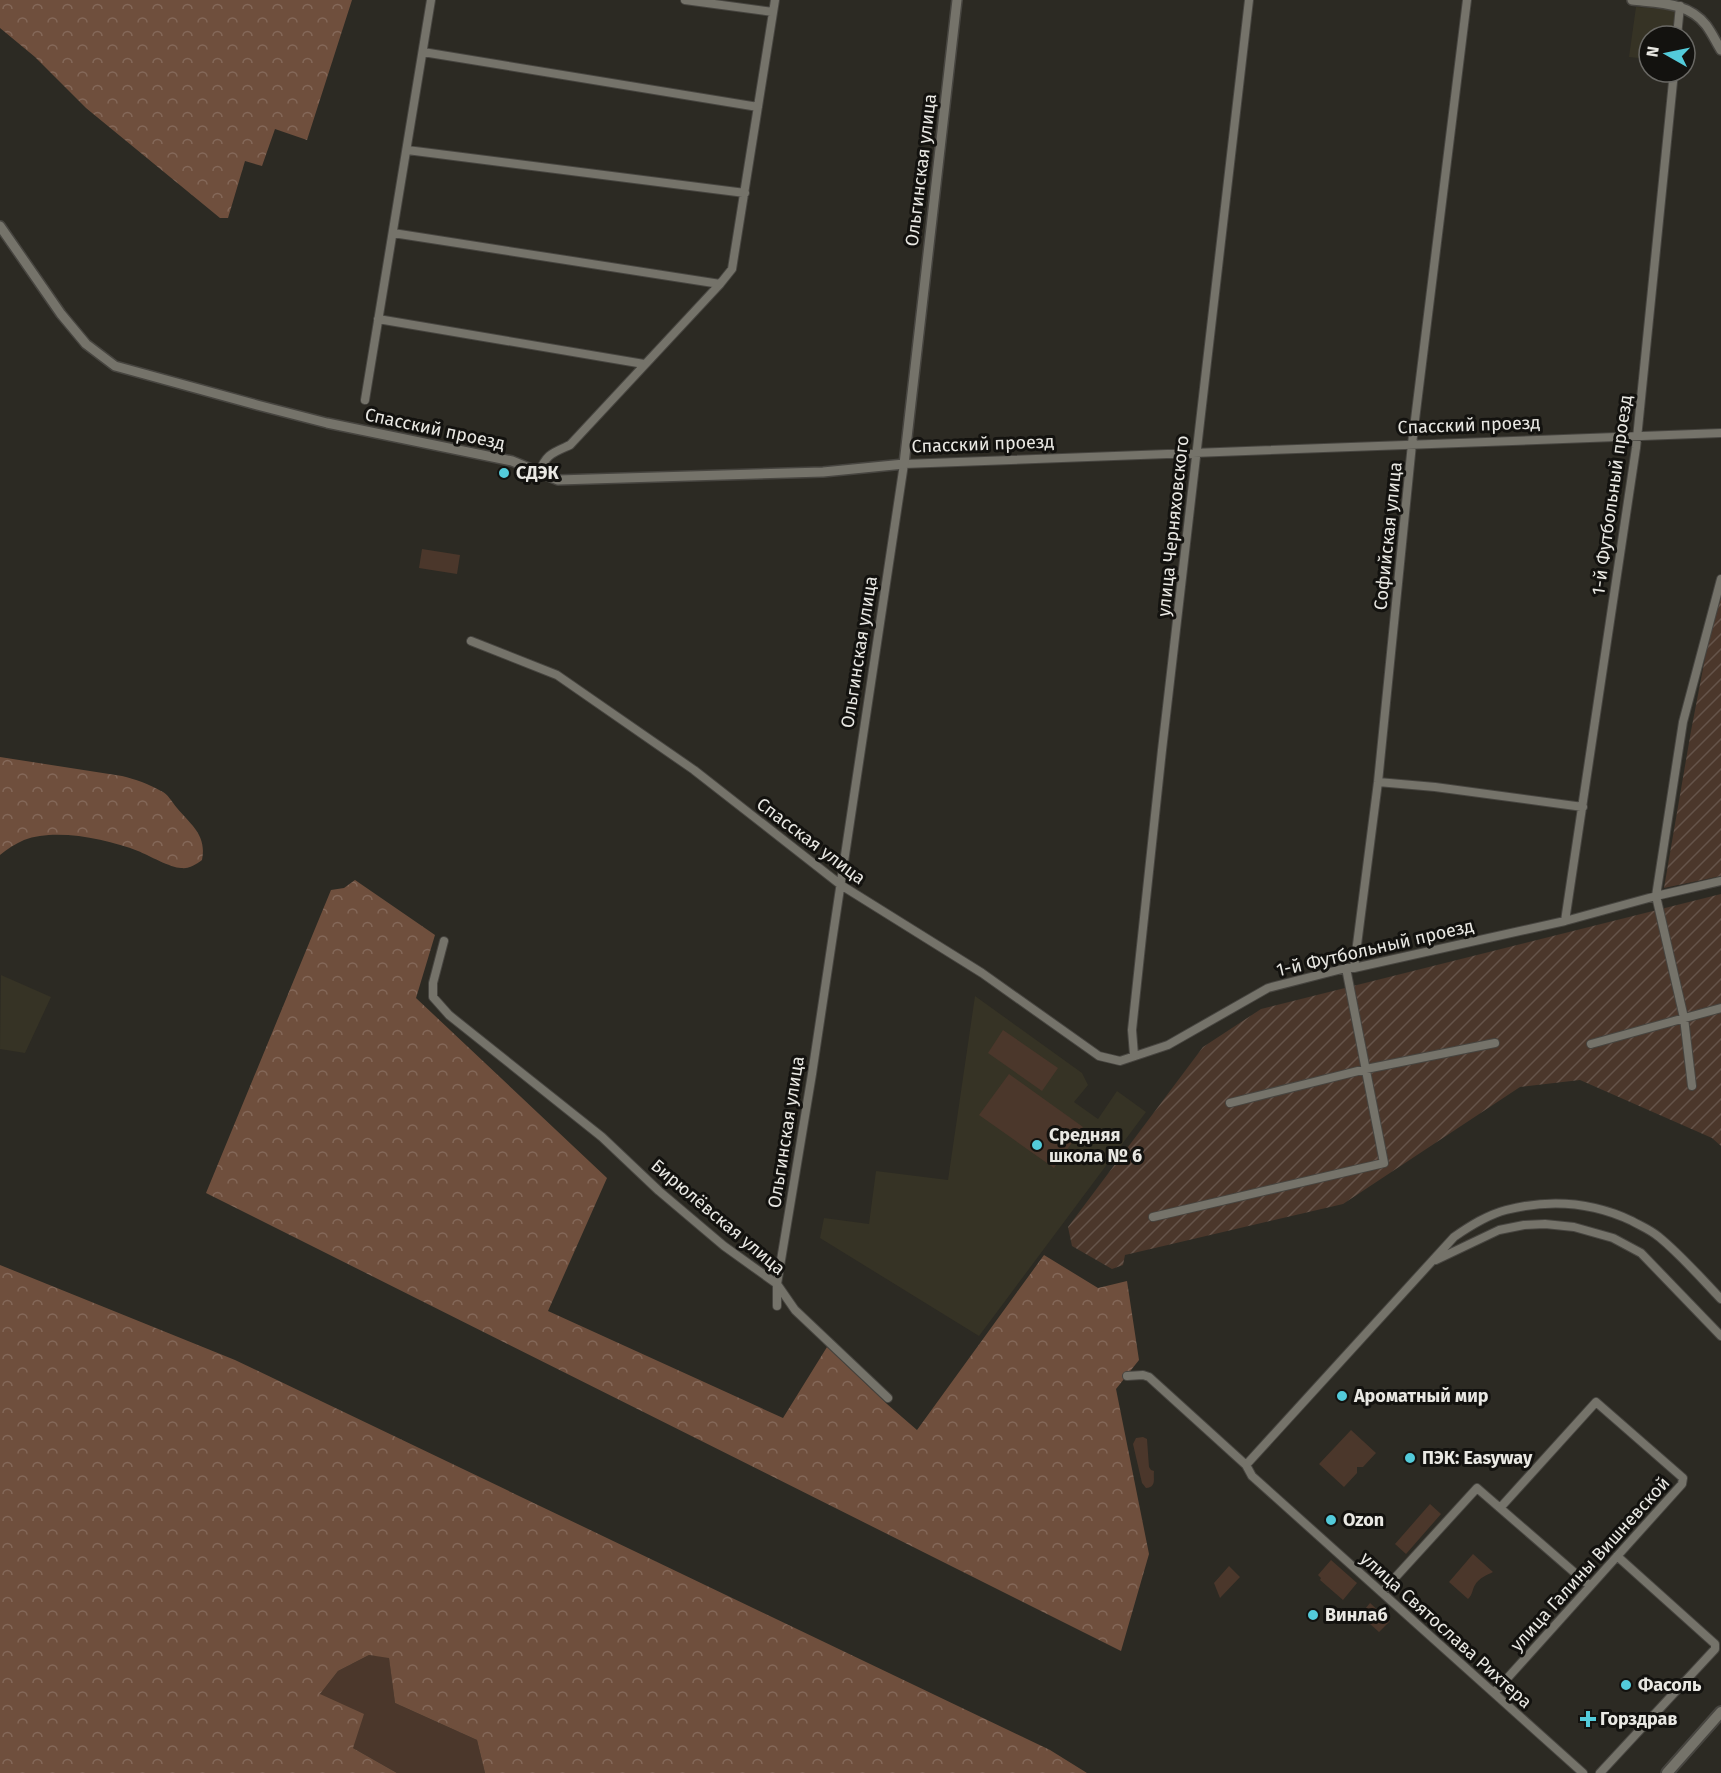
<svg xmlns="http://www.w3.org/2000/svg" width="1721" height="1773" font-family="'Fira Sans',sans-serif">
  <defs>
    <pattern id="forest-crowns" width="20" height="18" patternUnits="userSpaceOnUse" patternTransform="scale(1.5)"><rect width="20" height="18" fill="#6f4f3d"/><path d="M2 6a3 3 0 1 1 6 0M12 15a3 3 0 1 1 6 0" fill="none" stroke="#846859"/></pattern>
    <pattern id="garden-furrows" width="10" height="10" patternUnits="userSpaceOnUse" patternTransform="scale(1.5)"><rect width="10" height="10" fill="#4b372b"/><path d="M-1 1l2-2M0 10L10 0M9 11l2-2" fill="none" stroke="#65544a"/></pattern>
  </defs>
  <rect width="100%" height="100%" fill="#2c2a23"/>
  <path fill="#363325" d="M1636 7 1677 10 1675 36H1649V59L1629 57Z
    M1 975 51 997 25 1053 0 1049Z
    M975 996 1082 1073 1088 1085 1074 1102 1098 1119 1117 1091 1146 1112 979 1336 820 1238 824 1218 869 1224 876 1171 948 1180Z"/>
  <path fill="#4b372b" d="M422 549 460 555 457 574 419 568Z
    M1003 1030 1058 1068 1042 1091 988 1053Z
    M1009 1074 1083 1127 1054 1168 979 1115Z
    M1351 1430 1376 1453 1363 1467H1357V1473L1344 1487 1319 1464Z
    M1143 1437 1147 1439 1149 1467 1151 1470 1154 1471C1153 1478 1157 1487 1146 1488L1142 1483 1133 1444 1136 1438Z
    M1430 1504 1441 1514 1406 1554 1395 1544Z
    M1473 1554 1493 1572C1487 1575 1479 1578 1475 1585 1472 1590 1473 1594 1468 1599L1449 1582Z
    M1331 1560 1357 1583 1343 1600 1320 1580 1321 1578 1318 1575Z
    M1229 1566 1240 1577 1220 1598 1214 1583Z
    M1370 1603 1390 1621 1379 1632 1360 1615Z
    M369 1655 389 1657 395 1703 477 1740 485 1773H397L353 1748 320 1694 338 1671Z"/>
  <path fill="url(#forest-crowns)" d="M0 0H352L307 140 275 129 262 166 245 161 228 218H220L86 108 35 57 0 28Z
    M0 757 122 776C135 779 149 784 161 791 168 794 172 802 177 808 191 825 207 835 202 860 195 865 189 869 181 868 171 868 148 855 138 851 107 839 56 828 24 840 15 844 7 849 0 855Z
    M355 880 435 935 416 998 607 1178 548 1311 783 1418 827 1347 887 1404 917 1430 1044 1255 1098 1288 1127 1281 1139 1360 1116 1389 1149 1554 1121 1651 206 1193 331 890 344 888Z
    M0 1265 235 1360 1050 1750 1087 1773H485L477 1740 395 1703 389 1658 369 1655 338 1671 320 1694 364 1714 353 1748 397 1773H0Z"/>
  <path fill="url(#garden-furrows)" d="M1721 575V876L1664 888 1691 731Z
    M1721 894V1146L1712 1138 1580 1080 1520 1087 1343 1204 1125 1255 1123 1265 1112 1269 1072 1246 1068 1227 1203 1047 1261 1009Z"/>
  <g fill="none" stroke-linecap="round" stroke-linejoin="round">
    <defs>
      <path id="minor" d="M685 0 773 12
        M1677 36 1680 6
        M423 52 758 107
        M407 150 745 193
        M393 233 720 284
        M378 319 644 364
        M365 400 431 0
        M539 473C546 454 552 453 570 445L720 284 732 269 775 0
        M471 641 557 675 694 770 841 885 982 973 1099 1056 1120 1061 1168 1045 1268 988 1346 968H1354L1565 921 1656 896 1721 881
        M1378 782 1435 787 1583 807
        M1565 921 1636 448 1674 72
        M444 941 433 983V997L449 1015 602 1137 659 1191 724 1246 777 1284 795 1310 888 1398
        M1354 968 1378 782 1412 444 1467 0
        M1591 1044 1721 1008
        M1134 1055 1132 1030 1162 750 1249 0
        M1692 1086 1684 1018 1656 896 1683 722 1721 579
        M1230 1103 1366 1069 1495 1043
        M1153 1217 1384 1163 1346 968
        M1436 1260 1499 1230 1524 1225 1545 1224 1574 1227 1613 1238 1641 1253 1721 1336
        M777 1306V1284L812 1074 904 464 1721 433
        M1127 1376 1143 1375 1149 1377 1246 1465 1252 1476 1583 1773
        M1246 1465 1454 1237C1470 1226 1487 1215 1506 1210 1549 1199 1592 1202 1632 1221 1641 1226 1651 1230 1659 1237 1681 1255 1701 1278 1721 1299
        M1382 1592 1477 1488 1590 1586
        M1494 1693 1682 1484 1683 1478 1596 1402 1500 1508
        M1600 1773 1715 1649V1644L1617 1556"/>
      <path id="tertiary" d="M1632 0C1658 3 1688 2 1706 25 1712 33 1716 42 1721 50
        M0 226 61 314 86 344 115 366 257 405 327 423 512 461 558 480 823 472 904 464 957 0"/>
      <path id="secondary" d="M1667 1773 1721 1712"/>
    </defs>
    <use href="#minor" stroke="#474540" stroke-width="10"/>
    <use href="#tertiary" stroke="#474540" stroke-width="12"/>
    <use href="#secondary" stroke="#474540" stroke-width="14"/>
    <use href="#minor" stroke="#75736a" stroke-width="8"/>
    <use href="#tertiary" stroke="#75736a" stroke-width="9"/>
    <use href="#secondary" stroke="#75736a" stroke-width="10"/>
  </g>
  <g fill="#53cbda" stroke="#13120f" stroke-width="2">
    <circle cx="504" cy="473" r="6"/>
    <circle cx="1037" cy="1145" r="6"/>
    <circle cx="1342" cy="1396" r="6"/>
    <circle cx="1410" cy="1458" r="6"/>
    <circle cx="1331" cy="1520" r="6"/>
    <circle cx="1313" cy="1615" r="6"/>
    <circle cx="1626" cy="1685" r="6"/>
    <path d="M1585 1710h6v6h6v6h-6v6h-6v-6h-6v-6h6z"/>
  </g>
  <g text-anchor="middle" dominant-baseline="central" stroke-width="6" stroke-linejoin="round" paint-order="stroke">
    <g font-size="18" fill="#e9e8e3" stroke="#13120f">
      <text transform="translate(921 170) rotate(-83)">Ольгинская улица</text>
      <text transform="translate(1469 425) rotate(-2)">Спасский проезд</text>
      <text transform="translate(435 429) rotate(12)">Спасский проезд</text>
      <text transform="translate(983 444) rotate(-2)">Спасский проезд</text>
      <text transform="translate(1612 495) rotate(-82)">1-й Футбольный проезд</text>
      <text transform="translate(1173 526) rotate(-84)">улица Черняховского</text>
      <text transform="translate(1388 536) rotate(-84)">Софийская улица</text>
      <text transform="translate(859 652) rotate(-81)">Ольгинская улица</text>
      <text transform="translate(811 841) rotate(37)">Спасская улица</text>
      <text transform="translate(1375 948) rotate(-13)">1-й Футбольный проезд</text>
      <text transform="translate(786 1132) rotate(-81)">Ольгинская улица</text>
      <text transform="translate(718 1217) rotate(40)">Бирюлёвская улица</text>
      <text transform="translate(1590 1564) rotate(-48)">улица Галины Вишневской</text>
      <text transform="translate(1446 1630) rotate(42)">улица Святослава Рихтера</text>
    </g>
    <g font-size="18" font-weight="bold" fill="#e9e8e3" stroke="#13120f" text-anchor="start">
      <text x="516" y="473">СДЭК</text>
      <text x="1049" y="1135">Средняя<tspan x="1049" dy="21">школа № 6</tspan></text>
      <text x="1354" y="1396">Ароматный мир</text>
      <text x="1422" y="1458">ПЭК: Easyway</text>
      <text x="1343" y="1520">Ozon</text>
      <text x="1325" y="1615">Винлаб</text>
      <text x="1638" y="1685">Фасоль</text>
      <text x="1600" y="1719">Горздрав</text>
    </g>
  </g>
  <g transform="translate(1667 54) rotate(279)"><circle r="28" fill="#13120f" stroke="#696864" stroke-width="1.5"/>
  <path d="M0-4.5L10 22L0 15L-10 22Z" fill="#53cbda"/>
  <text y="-9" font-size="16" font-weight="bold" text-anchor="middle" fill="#e9e8e3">N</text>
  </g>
</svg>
